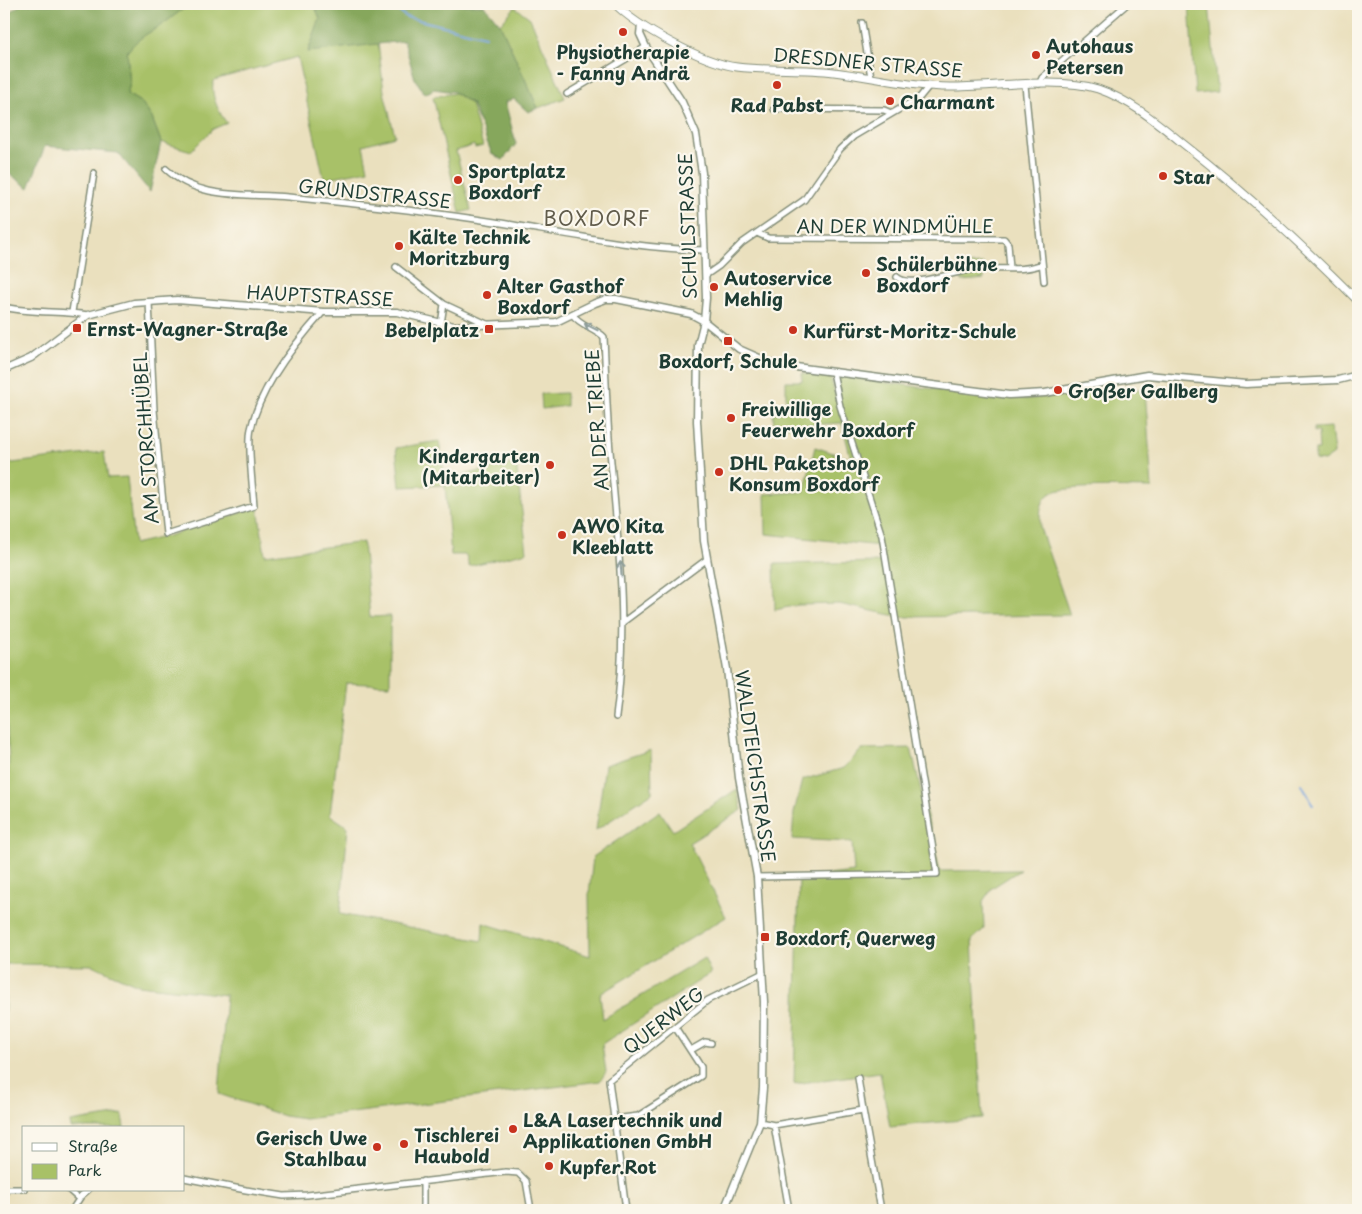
<svg xmlns="http://www.w3.org/2000/svg" width="1362" height="1214" font-family="'Playpen Sans',sans-serif">
  <rect width="100%" height="100%" fill="#fbf7ec"/>
  <filter id="ink" filterUnits="userSpaceOnUse"><feTurbulence type="fractalNoise" baseFrequency=".02" numOctaves="2"/><feDisplacementMap in="SourceGraphic" scale="10" xChannelSelector="R" yChannelSelector="G"/><feConvolveMatrix kernelMatrix="1 2 1 2 8 2 1 2 1" color-interpolation-filters="sRGB"/></filter>
  <filter id="wash" filterUnits="userSpaceOnUse"><feTurbulence type="fractalNoise" baseFrequency=".0096" numOctaves="4" result="noise"/><feDisplacementMap in="SourceGraphic" scale="20" xChannelSelector="R" yChannelSelector="G"/><feGaussianBlur stdDeviation="1.12" result="paint"/><feColorMatrix in="noise" values="0 0 0 0 0 0 0 0 0 0 0 0 0 0 0 0 0 1.4 0 .05"/><feComposite in="paint" operator="in"/></filter>
  <g filter="url(#wash)">
    <rect width="100%" height="100%" fill="#eae0be"/>
    <path fill="#a8c167" stroke="#647f4e" d="M193 4H314L321 19 308 51 378 43 384 92 395 136 363 145 368 170 324 179 297 57 214 80C209 92 219 114 227 123L213 129 191 151 161 142 152 118 142 103 127 94 130 84 127 52C141 33 150 34 167 21 176 15 182 8 193 4Z
      M1189 4H1209L1217 92 1195 94Z
      M515 7 530 18 565 98 538 108 500 24Z
      M455 93 471 104 483 146 475 148 474 145 456 151 471 210 460 213 433 97Z
      M984 264V279L962 281 961 265Z
      M802 373 830 375 841 417 836 376 980 395 1026 399 1101 391 1145 389 1152 488C1133 488 1064 485 1051 493 1039 500 1040 516 1040 528L1070 615 901 617 839 604 798 605 775 610 774 564 884 562 880 546 766 534 765 494 804 492 815 447 851 459 842 423 774 427 773 413 786 412V381H802Z
      M566 393V406L542 409 541 394Z
      M1331 427 1334 454 1324 461 1315 460V450H1319L1318 432H1314V428Z
      M439 441 445 479 516 463 527 552 469 566 466 555H451L445 485 400 487 396 448Z
      M104 452 108 478 127 477 134 544 168 536 258 507 265 555 363 542 370 617 390 616V685L346 683 330 815 348 827 340 914 482 941 483 923 590 956 589 894 593 857 660 811 673 831 737 789 742 810 689 843 726 917 600 994 603 1019 704 958 711 973 602 1044 606 1072 600 1081 305 1119 284 1116 219 1094 226 995 138 985 92 965 6 964 4 1033V831L9 760 4 684V464Z
      M911 748 940 871 1020 870 992 888 983 901 984 929 972 940 982 1118 890 1127 880 1072 794 1084 799 878 854 872 852 842 792 839 794 813 802 780 844 768 862 749Z
      M651 750 652 793 596 830 605 765Z
      M122 1114 124 1128H71L70 1122Z"/>
    <path fill="#86a75c" stroke="#527248" d="M22 4H193C182 8 176 15 167 21 151 33 140 35 127 52L130 84 127 94 142 103 152 118 161 142 150 192 118 153 45 146 29 188 4 170V15Z
      M314 4 484 5 500 24 538 108 528 112 514 99 505 102 516 144 503 160 492 154 472 104 454 92 434 89 425 94 415 79 404 41 308 52 320 19Z"/>
    <g fill="none" stroke-linecap="round" stroke-linejoin="round">
      <path stroke="#73a2dc" stroke-width="2" d="M389 4 406 17 485 36
        M1302 784 1313 805
        M1355 864H1358"/>
    </g>
  </g>
  <g filter="url(#ink)">
    <g fill="none" stroke-linecap="round" stroke-linejoin="round">
      <defs>
        <path id="minor" d="M862 23 871 77
          M1039 84 1042 78 1127 4
          M1025 85 1044 281
          M567 94 646 47
          M774 109 884 110 891 113
          M166 169C199 201 247 193 288 197 358 204 426 211 495 222 563 233 636 249 705 250
          M757 233 768 238 1004 239 1008 244 1010 268
          M396 267 444 304
          M706 275 719 266 742 243 804 200 840 149 854 136 920 97 929 86
          M897 277C909 289 953 272 969 270 990 266 1022 273 1042 264
          M149 302 154 410 166 534 254 506C253 488 247 444 251 429 260 387 295 343 323 312
          M4 307C32 314 60 310 88 315
          M72 312 94 173
          M573 315C580 325 595 328 604 337 606 379 607 421 611 462 619 548 628 630 616 717
          M441 324 444 304 489 325
          M623 622 706 560
          M757 877 937 874 882 536 840 406 833 372
          M691 1050 705 1042 711 1043
          M858 1078 863 1110
          M614 1119 638 1116 701 1076V1067L675 1027
          M760 1122 774 1125 863 1110 881 1210
          M774 1125 789 1210
          M184 1178 246 1190 284 1196 307 1195 506 1172 518 1173 526 1181 531 1210
          M69 1190 79 1199
          M4 1193 8 1189H24
          M72 1210 81 1196 88 1190
          M423 1210V1181
          M626 1210 609 1080 708 1000 763 973"/>
        <path id="tertiary" d="M641 25 640 34 646 47 682 102 696 134 702 173 706 298 704 321 698 345 697 421 704 541 727 669 739 778 757 877 764 1002 763 1088 760 1122 724 1210
          M4 370 31 358 88 315 134 303 177 300 323 312H397L454 326 556 322 595 303 606 299H616L691 314 704 321 739 349 773 364 1009 395 1045 393 1147 375 1246 384 1338 380 1358 375"/>
        <path id="secondary" d="M615 4C637 27 704 63 737 67 769 71 802 68 834 72 873 77 911 87 951 87 994 87 1058 77 1098 89 1131 100 1160 125 1186 146 1248 194 1303 246 1358 301"/>
      </defs>
      <use href="#minor" stroke="#848e79" stroke-width="8"/>
      <use href="#tertiary" stroke="#848e79" stroke-width="9"/>
      <use href="#secondary" stroke="#848e79" stroke-width="9"/>
      <use href="#minor" stroke="#fff" stroke-width="5"/>
      <use href="#tertiary" stroke="#fff" stroke-width="6"/>
      <use href="#secondary" stroke="#fff" stroke-width="7"/>
    </g>
    <defs><path id="oneway-shaft" d="M-6 0H5M1.5-3L5.5 0L1.5 3" fill="none" stroke-width="1.6" stroke-linecap="round" stroke-linejoin="round" transform="scale(1.25)"/></defs>
    <g stroke="#8f9e9a">
      <use href="#oneway-shaft" transform="translate(591 327) rotate(-153)"/>
      <use href="#oneway-shaft" transform="translate(621 569) rotate(-95)"/>
    </g>
  </g>
  <g fill="#c8321e" stroke="#fbf7ec" stroke-width="2">
    <circle cx="623" cy="32" r="5"/>
    <circle cx="1036" cy="55" r="5"/>
    <circle cx="777" cy="85" r="5"/>
    <circle cx="890" cy="101" r="5"/>
    <circle cx="1163" cy="176" r="5"/>
    <circle cx="458" cy="180" r="5"/>
    <circle cx="399" cy="246" r="5"/>
    <circle cx="866" cy="273" r="5"/>
    <circle cx="714" cy="287" r="5"/>
    <circle cx="487" cy="295" r="5"/>
    <rect x="72" y="323" width="10" height="10" rx="2.5"/>
    <rect x="484" y="324" width="10" height="10" rx="2.5"/>
    <circle cx="793" cy="330" r="5"/>
    <rect x="723" y="336" width="10" height="10" rx="2.5"/>
    <circle cx="1058" cy="390" r="5"/>
    <circle cx="731" cy="418" r="5"/>
    <circle cx="550" cy="465" r="5"/>
    <circle cx="719" cy="472" r="5"/>
    <circle cx="562" cy="535" r="5"/>
    <rect x="760" y="932" width="10" height="10" rx="2.5"/>
    <circle cx="513" cy="1129" r="5"/>
    <circle cx="404" cy="1144" r="5"/>
    <circle cx="377" cy="1147" r="5"/>
    <circle cx="549" cy="1166" r="5"/>
  </g>
  <g text-anchor="middle" dominant-baseline="central" stroke-width="4.5" stroke-linejoin="round" paint-order="stroke">
    <g font-size="18" font-weight="bold" fill="#1f3d34" stroke="#fbf7ec" text-anchor="start">
      <text x="1046" y="45">Autohaus<tspan x="1046" dy="21">Petersen</tspan></text>
      <text x="623" y="51" text-anchor="middle">Physiotherapie<tspan x="623" dy="21">- Fanny Andrä</tspan></text>
      <text x="900" y="101">Charmant</text>
      <text x="777" y="104" text-anchor="middle">Rad Pabst</text>
      <text x="468" y="170">Sportplatz<tspan x="468" dy="21">Boxdorf</tspan></text>
      <text x="1173" y="176">Star</text>
      <text x="409" y="236">Kälte Technik<tspan x="409" dy="21">Moritzburg</tspan></text>
      <text x="876" y="263">Schülerbühne<tspan x="876" dy="21">Boxdorf</tspan></text>
      <text x="724" y="277">Autoservice<tspan x="724" dy="21">Mehlig</tspan></text>
      <text x="497" y="285">Alter Gasthof<tspan x="497" dy="21">Boxdorf</tspan></text>
      <text x="87" y="328">Ernst-Wagner-Straße</text>
      <text x="479" y="329" text-anchor="end">Bebelplatz</text>
      <text x="803" y="330">Kurfürst-Moritz-Schule</text>
      <text x="728" y="360" text-anchor="middle">Boxdorf, Schule</text>
      <text x="1068" y="390">Großer Gallberg</text>
      <text x="741" y="408">Freiwillige<tspan x="741" dy="21">Feuerwehr Boxdorf</tspan></text>
      <text x="540" y="455" text-anchor="end">Kindergarten<tspan x="540" dy="21">(Mitarbeiter)</tspan></text>
      <text x="729" y="462">DHL Paketshop<tspan x="729" dy="21">Konsum Boxdorf</tspan></text>
      <text x="572" y="525">AWO Kita<tspan x="572" dy="21">Kleeblatt</tspan></text>
      <text x="775" y="937">Boxdorf, Querweg</text>
      <text x="523" y="1119">L&amp;A Lasertechnik und<tspan x="523" dy="21">Applikationen GmbH</tspan></text>
      <text x="414" y="1134">Tischlerei<tspan x="414" dy="21">Haubold</tspan></text>
      <text x="367" y="1137" text-anchor="end">Gerisch Uwe<tspan x="367" dy="21">Stahlbau</tspan></text>
      <text x="559" y="1166">Kupfer.Rot</text>
    </g>
    <g font-size="18" fill="#1f3d34" stroke="#fbf7ec">
      <text transform="translate(868 62) rotate(5)">DRESDNER STRASSE</text>
      <text transform="translate(375 193) rotate(6)">GRUNDSTRASSE</text>
      <text x="895" y="225">AN DER WINDMÜHLE</text>
      <text transform="translate(687 226) rotate(-92)">SCHULSTRASSE</text>
      <text transform="translate(320 295) rotate(3)">HAUPTSTRASSE</text>
      <text transform="translate(596 420) rotate(-94)">AN DER TRIEBE</text>
      <text transform="translate(145 438) rotate(-94)">AM STORCHHÜBEL</text>
      <text transform="translate(756 766) rotate(82)">WALDTEICHSTRASSE</text>
      <text transform="translate(663 1020) rotate(-38)">QUERWEG</text>
    </g>
    <g font-size="20" letter-spacing="1" fill="#615c4b" stroke="#fbf7ec">
      <text x="597" y="218">BOXDORF</text>
    </g>
  </g>
  <rect width="1362" height="1214" fill="none" stroke="#fbf7ec" stroke-width="20"/>
  <rect x="22" y="1126" width="162" height="65" fill="#fbf7ec" stroke="#a3ada2"/>
  <rect x="32" y="1143" width="25" height="8" fill="#ffffff" stroke="#a3ada2"/>
  <text x="68" y="1152" font-size="15" fill="#1f3d34">Straße</text>
  <rect x="32" y="1164" width="25" height="15" fill="#a8c167" stroke="#a3ada2"/>
  <text x="68" y="1176" font-size="15" fill="#1f3d34">Park</text>
</svg>
